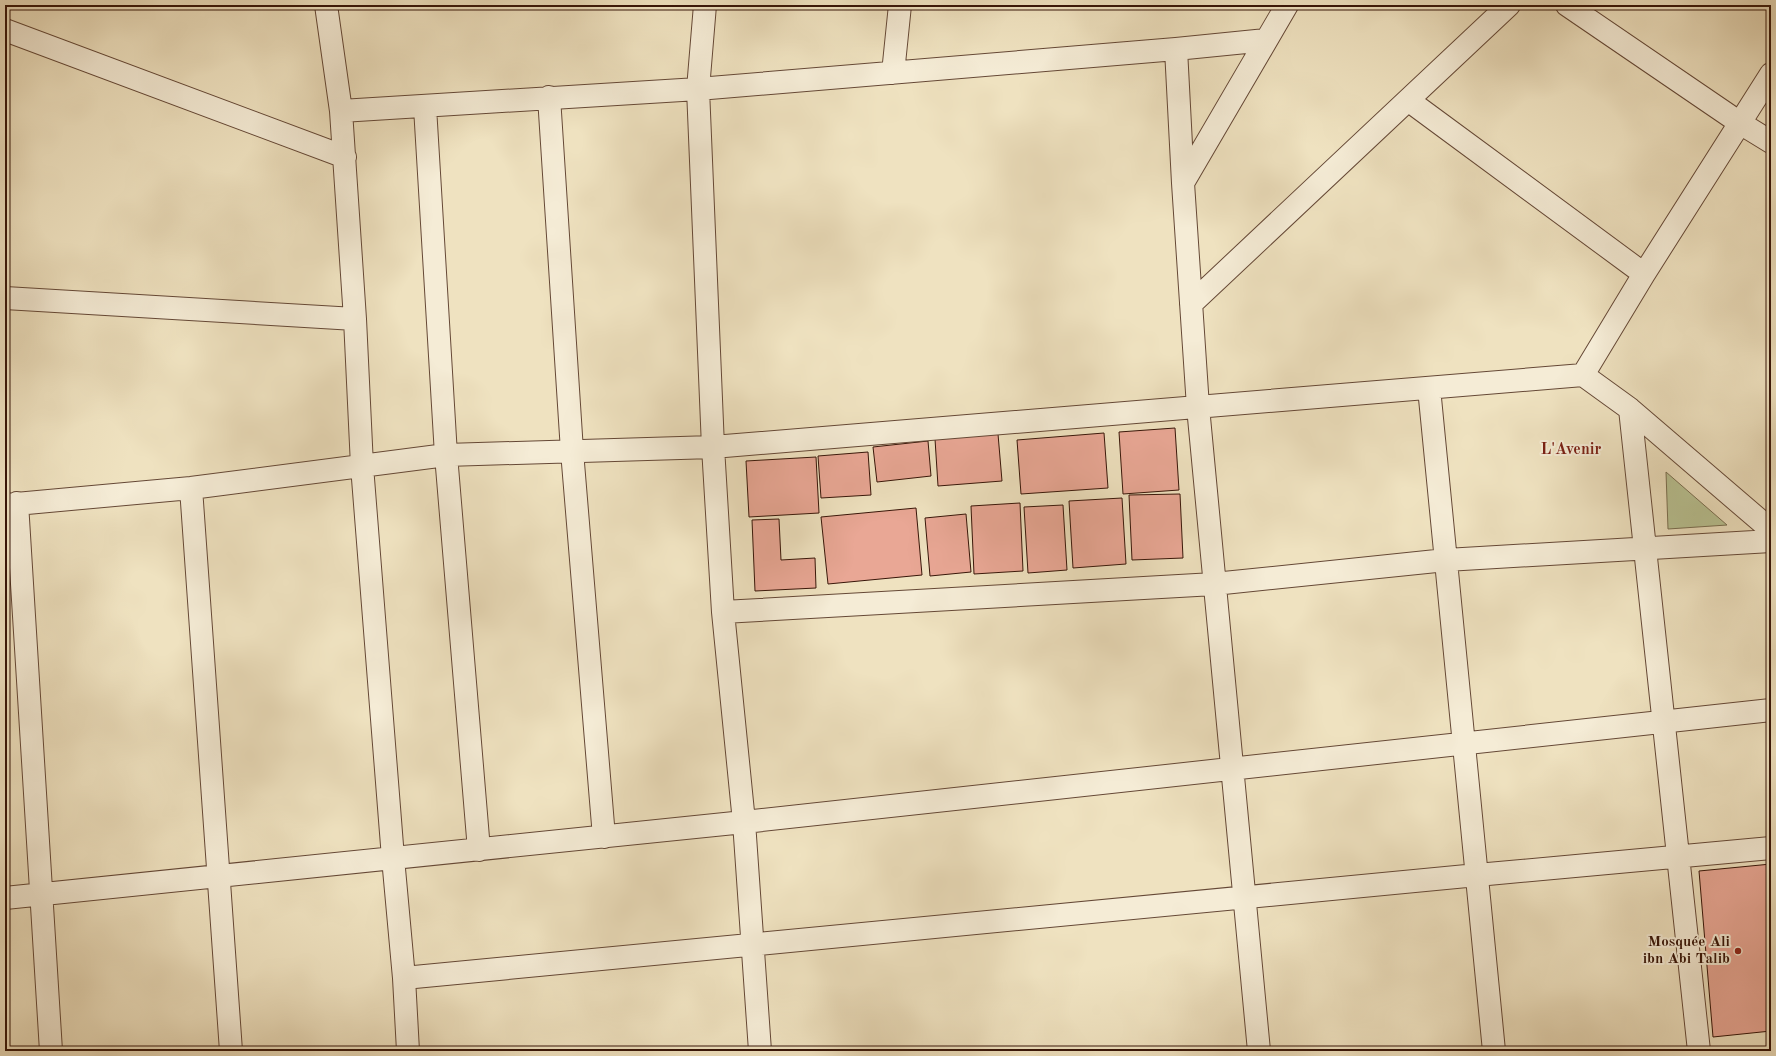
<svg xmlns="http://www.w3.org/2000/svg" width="1776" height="1056" font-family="'Old Standard TT',serif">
  <rect width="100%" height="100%" fill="#efe2c0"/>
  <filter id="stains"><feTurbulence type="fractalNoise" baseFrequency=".005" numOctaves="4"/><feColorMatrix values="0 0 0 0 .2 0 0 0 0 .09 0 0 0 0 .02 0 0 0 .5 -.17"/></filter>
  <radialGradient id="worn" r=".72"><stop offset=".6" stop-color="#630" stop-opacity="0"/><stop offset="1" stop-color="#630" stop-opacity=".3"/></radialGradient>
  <path fill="#b9c393" stroke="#786c4e" d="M1666 472 1727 525 1668 529Z"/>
  <path fill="#e9a795" stroke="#371508" d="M1175 428 1179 490 1123 494 1119 432Z
    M1104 433 1108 488 1021 494 1017 440Z
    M998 434 1002 481 938 486 935 439Z
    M928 441 931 476 877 482 873 447Z
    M868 452 871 495 821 498 818 456Z
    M816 457 819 513 749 517 746 461Z
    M1180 494 1183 558 1132 560 1129 495Z
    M1122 498 1126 564 1073 568 1069 501Z
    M1020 503 1023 571 974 574 971 506Z
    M1063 505 1067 570 1028 573 1024 507Z
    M916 508 922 575 828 584 821 517Z
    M966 514 971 572 930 576 925 518Z
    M779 519 781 560 815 558 816 588 755 591 752 520Z
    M1771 864V1031L1713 1037 1699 871Z"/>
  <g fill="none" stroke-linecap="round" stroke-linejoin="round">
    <defs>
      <path id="minor" d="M326 5 341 111 698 89 1176 49 1266 40
        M705 5 698 89 713 447 723 612 744 822 760 1051
        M1567 5 1740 123 1771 142
        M5 30 345 157
        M1176 49 1183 183 1198 407 1259 1051
        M893 73 900 5
        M549 97 572 451 604 837
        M1408 100 1644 274
        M425 107 446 455 479 850
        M1183 183 1287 5
        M5 298 355 319 341 111
        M1191 304 1509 5
        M355 319 362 466 393 858 404 978 408 1051
        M1583 375 1644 274 1771 74
        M1429 388 1494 1051
        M1630 409 1699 1051
        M191 488 231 1051
        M17 503 51 1051
        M5 505 191 488 446 455 713 447 1583 375 1630 409 1771 530
        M723 612 1214 584 1446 560 1771 541
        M5 898 744 822 1771 710
        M404 978 1477 875 1771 848"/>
    </defs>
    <use href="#minor" stroke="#654836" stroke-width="24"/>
    <use href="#minor" stroke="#f5ecd6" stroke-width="22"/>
  </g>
  <circle fill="#8f2418" stroke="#f5ecd6" stroke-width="1.5" cx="1738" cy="951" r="4"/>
  <g text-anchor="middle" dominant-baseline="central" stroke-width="4" stroke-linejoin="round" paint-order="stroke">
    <g font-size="15" font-weight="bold" fill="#371508" stroke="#f5ecd6" text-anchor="end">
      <text x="1730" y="942">Mosquée Ali<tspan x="1730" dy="17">ibn Abi Talib</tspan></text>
    </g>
    <g font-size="16" font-weight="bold" fill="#7a1f14" stroke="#f5ecd6">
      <text x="1571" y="450">L'Avenir</text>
    </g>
  </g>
  <rect width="1776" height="1056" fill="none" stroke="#efe2c0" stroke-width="20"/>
  <rect x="6" y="6" width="1764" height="1044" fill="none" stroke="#371508" stroke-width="2"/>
  <rect x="10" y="10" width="1756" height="1036" fill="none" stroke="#371508"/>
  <rect width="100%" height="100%" filter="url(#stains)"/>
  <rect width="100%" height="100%" fill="url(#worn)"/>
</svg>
